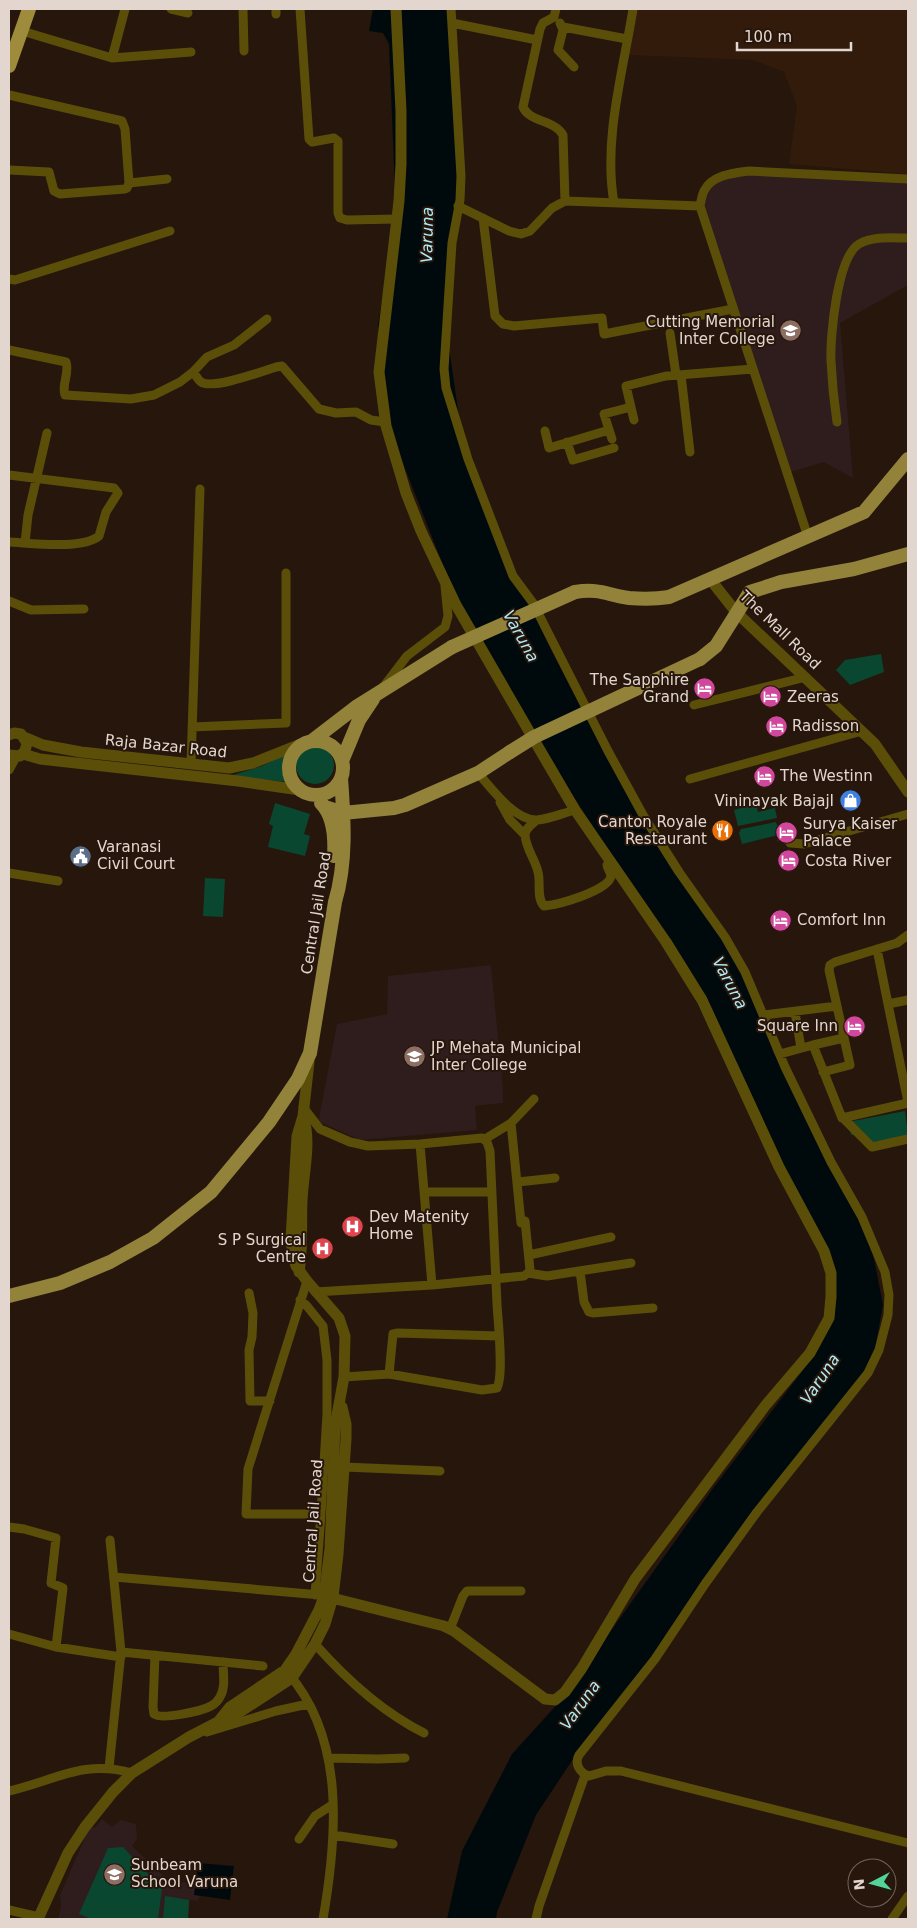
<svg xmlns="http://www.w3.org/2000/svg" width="917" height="1928" font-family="'DejaVu Sans',sans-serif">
  <rect width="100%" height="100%" fill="#27160b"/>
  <path fill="#321b0b" d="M637 9H908V174L789 164 797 106 784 72 753 60 629 55Z"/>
  <path fill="#2f1c1c" d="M728 174 908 179V285L840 323 853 478 824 462 787 473 700 206 704 191Z
    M491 965 503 1089V1103L475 1106 477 1130 360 1140 320 1122 319 1118 337 1024 387 1014 388 976Z
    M102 1819 112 1827 121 1820 136 1824 137 1840 132 1846 171 1883 195 1882 198 1863 234 1866 230 1900 200 1896 198 1901 190 1900 188 1919H58L61 1906 60 1895 90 1826 95 1828Z"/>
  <path fill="#0a4730" d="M881 654 884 672 850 685 836 670 845 660Z
    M296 765a19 19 0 1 1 38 0a19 19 0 1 1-38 0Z
    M285 755C283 766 284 772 288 782L230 776 262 766Z
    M275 803 310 814 304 834 310 836 305 856 268 847 273 826 269 824Z
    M756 804 758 812 775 808 777 818 738 826 734 810Z
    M776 822 777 825H779L783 840 777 841 778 835 742 844 739 833 741 829Z
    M205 878 225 879 223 917 203 916Z
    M905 1111 908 1136 869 1143 858 1134 851 1135 848 1122Z
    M123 1847 162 1889 158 1919H91L79 1914 108 1848Z
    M165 1896 189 1900 188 1919H163Z"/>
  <path fill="#000a0d" d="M373 9H449L456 87 457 197 449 347 460 424 515 573 550 648 598 740 667 859 735 959 761 1013 773 1052 867 1223 883 1305 873 1359 687 1614 579 1750 536 1815 497 1912 496 1919H447L462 1851 512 1754 562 1699 714 1487 810 1361 834 1298 832 1261 782 1175 663 934 557 771 465 621 384 415 378 325 396 214 389 44 383 33 369 31Z
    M198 1863 234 1866 230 1900 194 1895Z"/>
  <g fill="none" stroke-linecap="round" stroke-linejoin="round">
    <path stroke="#5b4e09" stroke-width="9" d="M171 9 188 13
      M243 9 244 51
      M276 9V14
      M300 9 309 139 312 142 334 138 338 141V213L340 218 347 220 397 219
      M451 9 461 176 460 200 452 243 444 369 446 388 468 459 513 576 533 603 608 751 643 815 679 872 725 937 745 972 785 1067 831 1162 862 1217 885 1272 889 1295 888 1315 879 1350 868 1373 757 1512 705 1584 655 1659 579 1755C574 1764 580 1773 589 1776L606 1771H621L908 1843
      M556 9 554 17 543 23 540 29 523 107C529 122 555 120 563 135L565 201
      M452 23 537 40
      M560 23 563 30 558 50 574 67
      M563 27 627 39
      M22 31 112 58 191 52
      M112 58 125 9
      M9 95 122 121 125 129 129 183 127 188 125 189 60 194 54 191 49 172 9 170
      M129 183 167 179
      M614 203C603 139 623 72 633 9
      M458 206 509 231 521 234 530 231 552 208 565 201 700 206
      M483 218 495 316 503 324 514 326 602 318 604 334 733 309
      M9 279 15 280 170 231
      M670 333 676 375
      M9 350 66 362C70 373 61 385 65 395L131 399 154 395 180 382 193 372 207 357 234 345 267 319
      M193 372C196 375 198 380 201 382 213 390 263 371 276 367L282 366 319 409 336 413 356 412 371 420 385 422
      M681 375 690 452
      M634 420 626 386 666 376 753 369
      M837 422C834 402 832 382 831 361 830 337 837 257 859 244 873 236 893 238 908 238
      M545 431 549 448 609 430
      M612 439 604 414 631 407
      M567 442 573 460 614 448
      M9 475 114 488 118 493 106 512 99 536C82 550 31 543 9 542
      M808 537 700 206C701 201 702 195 704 191 712 175 733 173 749 171L908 179
      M25 543 28 515 47 433
      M9 601 31 610 84 609
      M384 686 407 656 445 627 448 616 445 586
      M694 705 806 677
      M192 727 286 723V573
      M191 764 200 489
      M9 770 16 757
      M478 773C492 789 515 821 537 820 550 819 563 813 575 810
      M690 779 862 731
      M500 802 510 820 525 835
      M537 820C532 824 525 829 525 835 526 849 535 859 538 872 541 882 536 898 544 906 557 905 609 891 611 876 611 873 607 868 607 865L611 861
      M790 843 804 844 908 814
      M9 873 58 881
      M877 949 888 1004
      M908 1000 888 1004 908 1102
      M795 1012 801 1048
      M764 1015 837 1006
      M813 1045 844 1038
      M780 1054 813 1045 842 1118 908 1103
      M823 1072 850 1065 829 970 830 965 835 962 897 943 908 935
      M303 1107 320 1129 350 1142 368 1146 420 1144 482 1138 487 1142 490 1151C492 1202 495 1253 497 1304 498 1322 504 1375 497 1388L482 1390 389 1374 344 1377
      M844 1119 872 1147 908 1139
      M511 1123 521 1223
      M485 1139 511 1123 534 1099
      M420 1144 432 1285
      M518 1182 555 1178
      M424 1192H492
      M529 1255 611 1237
      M580 1271 584 1302 589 1312 593 1313 653 1308
      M528 1273 547 1276 631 1263
      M307 1281 248 1469 246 1514H321L315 1595
      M315 1292 432 1285 524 1276 528 1273 530 1270 525 1221
      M249 1293 253 1313 252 1337 249 1350 250 1401H270
      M300 1300 307 1306 323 1326 327 1360V1413L321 1514
      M389 1374 393 1334 398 1333 499 1336
      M344 1467 440 1471
      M9 1527 24 1529 56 1538 51 1583 63 1588 56 1647
      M114 1577 321 1595
      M450 1629 463 1596 467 1591H521
      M9 1634 56 1647 121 1657
      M315 1644C346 1679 382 1712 424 1733
      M121 1652 263 1666
      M155 1655 153 1707 154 1714C162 1720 202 1711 211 1706 215 1704 218 1701 220 1697 226 1687 223 1674 223 1662
      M288 1673C346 1740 337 1838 323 1919
      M207 1732 276 1711 308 1704
      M328 1758 378 1759 405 1758
      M109 1768 121 1652 110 1540
      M9 1791C54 1781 83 1759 132 1773
      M333 1835 393 1844
      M299 1839 315 1816 332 1805
      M9 1910 39 1917
      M536 1919 539 1906 585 1775
      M892 1919 908 1896"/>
    <path stroke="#5b4e09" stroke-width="11" d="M710 579 736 612 875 744 908 792
      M9 735 14 733 21 734 27 743 25 751 20 756 9 755
      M24 737 43 745 81 752 229 768 253 763 303 743
      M23 754 40 759 238 781 300 790
      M299 1272C303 1248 301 1225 302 1201 303 1174 312 1142 303 1116
      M324 1596 444 1626 454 1631 545 1699 555 1700 565 1692 582 1668 635 1579 765 1406 810 1353 829 1318 831 1297V1273L824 1251 779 1167 702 1000 666 942 575 810 537 745 456 605 421 531 406 493 386 426 379 372 399 201 401 164V111L396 9
      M220 1721 240 1712 292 1678 315 1644 325 1624 333 1597 338 1554 346 1439V1424L342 1407
      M38 1919 68 1853 85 1827 113 1792 132 1773 189 1737 218 1722 230 1707 285 1670 296 1654 319 1610 324 1596 330 1549 335 1426 344 1377 345 1336 339 1318 307 1281 296 1266 293 1256 291 1239 297 1136 303 1116 309 1062"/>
    <path stroke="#92823a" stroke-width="14" d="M575 592C600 588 607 595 629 598 643 599 656 599 669 597L864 512 908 459
      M700 659 716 646 750 592 781 582 854 569 908 554
      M313 740 356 707 452 647
      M289 768a27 27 0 1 1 54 0a27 27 0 1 1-54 0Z
      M342 761 359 720 373 699
      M321 803C334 816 335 840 334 856
      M325 807 343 813 394 808 405 805 478 773 510 752
      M9 1296 60 1283 110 1262 153 1238 211 1192 269 1122 298 1079 310 1053 335 902C347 862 344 819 341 778"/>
    <path stroke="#9e8c3c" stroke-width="14" d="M9 66 29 9"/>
    <path stroke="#92823a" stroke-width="14" d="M452 647 575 592
      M510 752 534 737 700 659"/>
  </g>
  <defs>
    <symbol id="university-disc" viewBox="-11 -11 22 22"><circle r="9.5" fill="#8d6e63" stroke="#27160b"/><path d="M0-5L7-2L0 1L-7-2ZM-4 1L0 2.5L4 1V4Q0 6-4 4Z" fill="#fff"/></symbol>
    <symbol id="hotel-disc" viewBox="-11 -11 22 22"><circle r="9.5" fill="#d1479c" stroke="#27160b"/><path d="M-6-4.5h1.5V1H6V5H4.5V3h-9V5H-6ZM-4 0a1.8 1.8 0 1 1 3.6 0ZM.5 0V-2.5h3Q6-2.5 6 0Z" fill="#fff"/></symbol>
    <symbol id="shop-disc" viewBox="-11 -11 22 22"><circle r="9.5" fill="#3f7fe0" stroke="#27160b"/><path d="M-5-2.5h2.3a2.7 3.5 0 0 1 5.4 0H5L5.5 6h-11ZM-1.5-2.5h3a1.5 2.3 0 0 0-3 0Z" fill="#fff"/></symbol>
    <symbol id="restaurant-disc" viewBox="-11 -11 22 22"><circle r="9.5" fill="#e8710a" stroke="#27160b"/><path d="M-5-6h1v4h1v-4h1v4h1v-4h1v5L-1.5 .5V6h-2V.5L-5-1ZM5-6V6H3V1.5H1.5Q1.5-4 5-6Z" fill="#fff"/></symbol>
    <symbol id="civic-disc" viewBox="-11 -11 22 22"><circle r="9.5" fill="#5c6f8a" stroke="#27160b"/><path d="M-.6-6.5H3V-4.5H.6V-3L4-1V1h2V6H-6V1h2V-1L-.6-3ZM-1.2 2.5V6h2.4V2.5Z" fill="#fff"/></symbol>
    <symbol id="hospital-disc" viewBox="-11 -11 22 22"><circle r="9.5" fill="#e0444e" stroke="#27160b"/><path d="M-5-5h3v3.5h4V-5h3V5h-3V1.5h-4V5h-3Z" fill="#fff"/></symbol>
    <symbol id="school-disc" viewBox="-11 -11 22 22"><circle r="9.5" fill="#8d6e63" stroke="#27160b"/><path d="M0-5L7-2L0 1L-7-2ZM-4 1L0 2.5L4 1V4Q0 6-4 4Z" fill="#fff"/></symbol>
  </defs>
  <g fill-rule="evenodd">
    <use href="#university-disc" x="778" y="318" width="25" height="25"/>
    <use href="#hotel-disc" x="692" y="676" width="25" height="25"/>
    <use href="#hotel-disc" x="758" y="684" width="25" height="25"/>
    <use href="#hotel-disc" x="764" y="714" width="25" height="25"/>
    <use href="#hotel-disc" x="752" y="764" width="25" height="25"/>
    <use href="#shop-disc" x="838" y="788" width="25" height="25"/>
    <use href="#restaurant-disc" x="710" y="818" width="25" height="25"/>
    <use href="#hotel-disc" x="774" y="820" width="25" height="25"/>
    <use href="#civic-disc" x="68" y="844" width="25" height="25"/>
    <use href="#hotel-disc" x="776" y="848" width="25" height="25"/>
    <use href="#hotel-disc" x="768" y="908" width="25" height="25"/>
    <use href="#hotel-disc" x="842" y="1014" width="25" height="25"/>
    <use href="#university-disc" x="402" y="1044" width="25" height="25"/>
    <use href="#hospital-disc" x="340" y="1214" width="25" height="25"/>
    <use href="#hospital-disc" x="310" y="1236" width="25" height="25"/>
    <use href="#school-disc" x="102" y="1862" width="25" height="25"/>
  </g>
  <g text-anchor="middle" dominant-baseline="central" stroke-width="4" stroke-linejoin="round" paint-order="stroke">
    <g font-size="15" fill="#e2d6ce" stroke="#27160b" text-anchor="start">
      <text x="775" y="322" text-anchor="end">Cutting Memorial<tspan x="775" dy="17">Inter College</tspan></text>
      <text x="689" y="680" text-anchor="end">The Sapphire<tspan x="689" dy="17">Grand</tspan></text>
      <text x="787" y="697">Zeeras</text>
      <text x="792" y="726">Radisson</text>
      <text x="780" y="776">The Westinn</text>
      <text x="834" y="801" text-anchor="end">Vininayak BajajI</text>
      <text x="707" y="822" text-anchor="end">Canton Royale<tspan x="707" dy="17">Restaurant</tspan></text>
      <text x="803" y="824">Surya Kaiser<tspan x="803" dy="17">Palace</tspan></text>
      <text x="97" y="847">Varanasi<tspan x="97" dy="17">Civil Court</tspan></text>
      <text x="805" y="861">Costa River</text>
      <text x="797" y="920">Comfort Inn</text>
      <text x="838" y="1026" text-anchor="end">Square Inn</text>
      <text x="431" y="1048">JP Mehata Municipal<tspan x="431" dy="17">Inter College</tspan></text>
      <text x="369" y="1217">Dev Matenity<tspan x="369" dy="17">Home</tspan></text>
      <text x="306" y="1240" text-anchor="end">S P Surgical<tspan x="306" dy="17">Centre</tspan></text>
      <text x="131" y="1865">Sunbeam<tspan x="131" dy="17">School Varuna</tspan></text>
    </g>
    <g font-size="15" fill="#e2d6ce" stroke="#27160b">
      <text transform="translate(780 630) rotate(44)">The Mall Road</text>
      <text transform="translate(166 746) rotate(6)">Raja Bazar Road</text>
      <text transform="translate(316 913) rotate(-81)">Central Jail Road</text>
      <text transform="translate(313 1521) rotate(-86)">Central Jail Road</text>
    </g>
    <g font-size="16" font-style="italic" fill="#afeaf6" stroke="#27160b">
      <text transform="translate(427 235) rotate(-89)">Varuna</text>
      <text transform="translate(521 636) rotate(61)">Varuna</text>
      <text transform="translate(730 983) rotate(62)">Varuna</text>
      <text transform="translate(820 1379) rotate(-56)">Varuna</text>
      <text transform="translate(580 1705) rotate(-54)">Varuna</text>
    </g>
  </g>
  <rect width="917" height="1928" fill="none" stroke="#e2d6ce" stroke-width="20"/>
  <g transform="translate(872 1883) rotate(264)"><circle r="24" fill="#27160b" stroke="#726359"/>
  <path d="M0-4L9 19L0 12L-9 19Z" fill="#53d396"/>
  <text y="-8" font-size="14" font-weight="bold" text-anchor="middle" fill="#e2d6ce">N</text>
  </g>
  <path d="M737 42v8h114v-8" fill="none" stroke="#e2d6ce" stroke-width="2.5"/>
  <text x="744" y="42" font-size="15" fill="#e2d6ce" stroke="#27160b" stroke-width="4" paint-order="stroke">100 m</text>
</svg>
